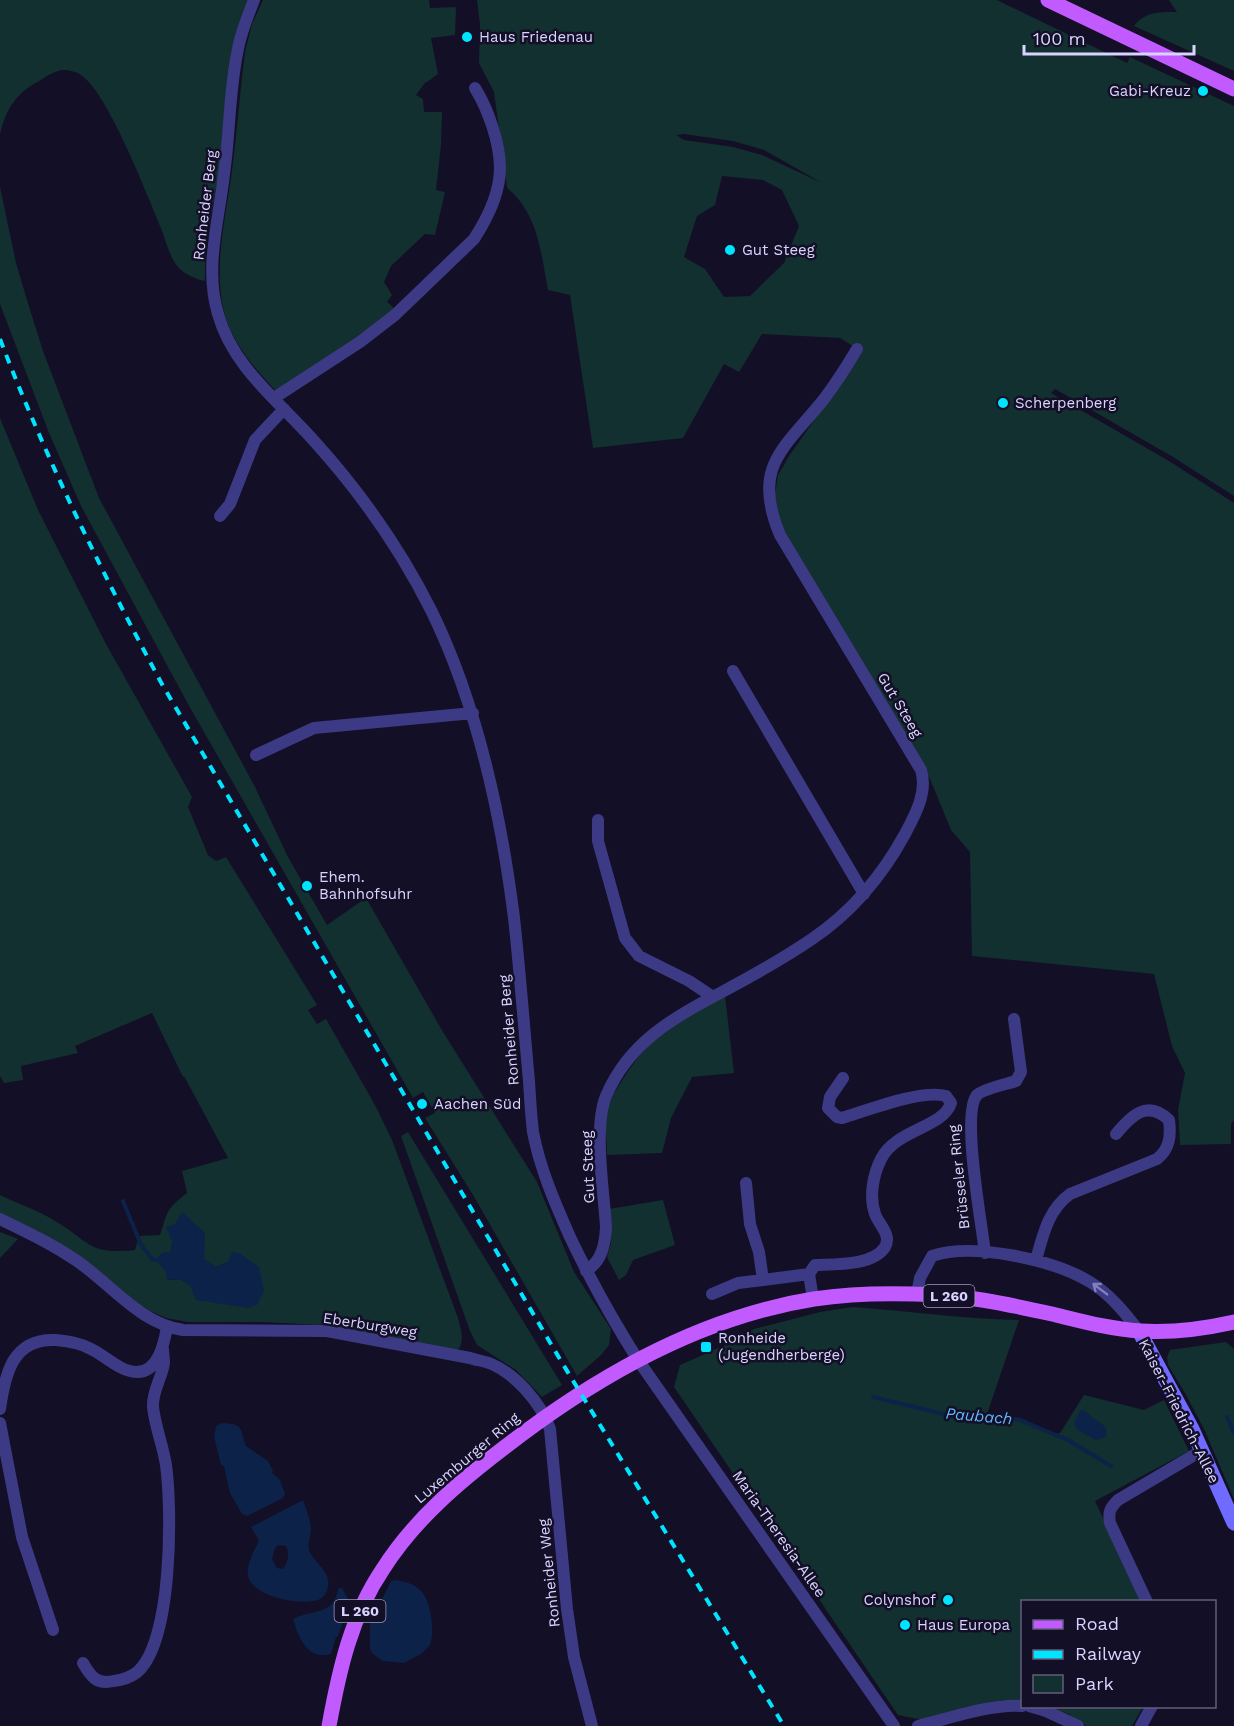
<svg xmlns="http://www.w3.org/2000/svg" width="1234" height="1726" font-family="'Work Sans',sans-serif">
  <rect width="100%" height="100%" fill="#130f26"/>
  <path fill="#12302f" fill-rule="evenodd" d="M0 0H249C224 54 227 113 219 171 213 208 204 244 205 281 196 279 187 275 180 269 170 260 166 241 161 228 147 195 108 93 81 75 78 72 68 70 64 70 56 70 45 77 39 81 16 93 6 109 0 134Z
    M263 0H429L430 8 456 7 455 35 431 38 438 74 424 84 416 95 423 99 424 112H442L441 145 436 190 445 192 435 235 425 234 391 266 384 282 392 295 387 302 395 309 369 330 277 392C256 370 232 343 224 312 213 265 226 217 232 171 237 131 240 91 245 52L252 24Z
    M477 0H997L1127 63 1130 57 1234 106V496L1173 457 1055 389 1051 393 1169 461 1234 503V1120L1231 1124V1144L1180 1145 1178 1110 1185 1073 1172 1046 1154 974 972 956 970 852 951 830 930 779 784 532 779 518 775 494 778 475 789 456 862 352 840 338 762 334 739 372 724 364 683 438 593 448 570 295 548 290C541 253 538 213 507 188L494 92 479 63 480 24ZM684 134 733 141 764 150 822 183 762 155 733 147 684 140 676 135ZM722 176 763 180 782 190 799 226 784 263 750 296 724 297 705 269 684 257 697 216 715 205Z
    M1169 0H1234V71L1134 26C1145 11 1161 12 1177 12Z
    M0 187 16 263 27 300 43 351 99 498 255 787 288 857 327 925 366 898 443 1032 537 1182 574 1272 611 1329 609 1345 601 1355 577 1376 473 1195 425 1118 435 1113 423 1092 413 1098 188 704 81 506 49 433 0 304Z
    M0 418 38 510 106 644 192 797 188 807 208 855 216 861 226 857 317 1005 308 1010 317 1024 326 1019 375 1105 392 1140 458 1318C461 1329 465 1341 458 1350L322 1325 263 1322H188L166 1318 141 1307 0 1215V1195C18 1204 38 1210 55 1221 91 1242 88 1255 135 1250L139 1236 160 1235C168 1211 166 1209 187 1193L182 1171 228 1158 184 1076 183 1077 152 1013 75 1046 78 1053 21 1066 23 1080 4 1083 0 1076ZM182 1213 203 1259 216 1267 228 1262 190 1285 180 1279 168 1280C165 1269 170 1262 171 1251 173 1236 174 1225 182 1213Z
    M725 996 734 1073 692 1077 671 1118 662 1153 607 1155C607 1141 604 1126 607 1113 610 1098 617 1088 625 1076 654 1031 679 1019 725 996Z
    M408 1132 562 1385 542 1397 516 1370 477 1345 470 1331 401 1136Z
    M663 1200 675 1245 633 1260 626 1275 619 1280 607 1257 611 1243 609 1209Z
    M0 1232 18 1239 0 1258Z
    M853 1307C908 1311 963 1319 1019 1320L987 1414 1021 1418 1055 1434 1060 1433 1084 1395 1144 1410 1164 1400 1189 1451 1095 1501 1132 1581 1140 1601 1022 1602V1701L1004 1700 923 1720 898 1715 674 1387 680 1365 732 1342 754 1329 820 1312Z
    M1226 1342 1234 1349V1499L1204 1429 1185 1393 1168 1365 1167 1357 1170 1350Z
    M1050 1707H1143L1132 1726H1086L1068 1714Z"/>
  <path fill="#0c2248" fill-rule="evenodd" d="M182 1212 205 1233 204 1259 217 1267 228 1262 232 1252 239 1253 259 1267 264 1291 257 1305 248 1308 196 1300 190 1285 180 1279 168 1280 166 1272 156 1260 162 1253 171 1252 172 1241 166 1227 175 1224Z
    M1081 1410 1086 1411C1094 1423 1110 1422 1106 1437L1096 1440 1077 1430 1074 1422Z
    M222 1423C245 1424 239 1428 246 1446L268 1461 273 1471 272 1473 280 1480 285 1494 283 1498 247 1516 242 1514 230 1493 224 1466 221 1465 214 1437 216 1426Z
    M303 1500C306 1509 310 1518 311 1527 312 1535 307 1541 309 1550 313 1562 331 1571 328 1586 327 1592 324 1598 318 1600 300 1606 253 1597 248 1576 246 1565 254 1550 259 1541L251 1527ZM278 1545 286 1546C290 1555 288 1561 283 1569L277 1568 272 1559 275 1548Z
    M395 1580C404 1581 415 1584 421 1591 431 1601 435 1632 430 1645L421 1654 404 1663 382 1661 372 1653 370 1649V1624L391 1581Z
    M340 1588H342L349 1601 367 1618 348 1637H336L331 1654C307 1661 298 1636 293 1619 311 1609 334 1616 338 1589Z"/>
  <path fill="#130f26" d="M391 1578 376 1604 367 1627V1624L365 1628 349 1640H338L332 1656 337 1638 352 1599 370 1617 377 1601Z"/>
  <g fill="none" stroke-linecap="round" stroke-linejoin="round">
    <path stroke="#0c2248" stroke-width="4" d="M123 1201 141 1245 152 1259 160 1261
      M873 1397 956 1417H1005L1020 1420 1068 1440 1111 1466
      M1227 1417 1234 1433"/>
    <path stroke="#3d3a85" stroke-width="12" d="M254 0C248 16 241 32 238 49 229 90 230 133 224 174 219 220 204 268 218 314 233 368 279 401 315 442 361 493 401 550 432 612 478 707 501 814 514 918 520 972 524 1027 529 1081 530 1098 531 1115 533 1132 540 1169 555 1203 570 1237 591 1281 612 1319 638 1360L894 1726
      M274 398 360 342 395 315 474 239C487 219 500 193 500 168 500 143 488 109 475 88
      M220 516 230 504 255 440 284 409
      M733 671 864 894
      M256 755 314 728 473 713
      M598 820V841L625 938 639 956 689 981 713 997
      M746 1183 750 1224 759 1252 763 1280 809 1274 815 1265C834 1264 873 1266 885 1247 892 1235 879 1225 875 1214 869 1197 873 1175 881 1159 896 1129 943 1128 951 1103L946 1096C922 1089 868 1110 842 1118L837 1117 828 1108 830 1097 843 1078
      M0 1219C27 1232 52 1244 77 1261 112 1285 139 1323 183 1330L327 1331 470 1358C476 1360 483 1361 489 1363 515 1373 541 1403 550 1429L567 1609 574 1657 592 1726
      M985 1253C982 1225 961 1113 977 1095 983 1089 1007 1084 1016 1081L1021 1072 1014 1019
      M1036 1260C1043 1235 1048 1210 1070 1194L1157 1159C1170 1149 1171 1135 1169 1120 1147 1099 1131 1116 1116 1134
      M586 1271C602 1261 605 1245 606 1227 604 1192 593 1128 606 1096 629 1042 673 1018 722 992 752 976 784 958 812 939 852 912 882 876 905 834 915 815 928 792 921 770L780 535C751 466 784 449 824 399 836 383 847 366 857 349
      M809 1274 813 1299
      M712 1294 738 1283 763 1280
      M917 1294 920 1278 932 1256C973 1242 1054 1260 1090 1282 1110 1294 1125 1313 1139 1331
      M0 1409C5 1373 13 1338 56 1340 68 1341 81 1343 91 1349 104 1355 121 1372 136 1372 158 1373 164 1344 167 1327
      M0 1423 22 1537 53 1630
      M1147 1602 1110 1523C1108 1512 1110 1508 1118 1500L1201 1451
      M83 1663C91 1677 97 1685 114 1681 122 1680 129 1678 136 1673 173 1644 172 1509 166 1465 163 1446 155 1426 153 1407 152 1391 162 1378 164 1363 164 1358 163 1353 163 1349
      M1029 1706 1046 1711 1078 1726
      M918 1726C947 1719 994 1703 1022 1706
      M1141 1726 1152 1706"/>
    <path stroke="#6f6bff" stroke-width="15" d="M1139 1331 1192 1429 1234 1523"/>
    <path stroke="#c25bff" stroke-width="15" d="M1048 0 1234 89
      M329 1726C339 1671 351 1616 383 1569 414 1520 459 1482 505 1447 595 1377 700 1317 814 1299 847 1294 881 1293 914 1294 961 1294 1007 1304 1052 1314 1081 1321 1110 1329 1140 1331 1172 1333 1203 1329 1234 1322"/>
    <path stroke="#00e5ff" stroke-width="4" stroke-dasharray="9 8" stroke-linecap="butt" d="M0 339C46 459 102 573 163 686L561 1361 784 1726"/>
  </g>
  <defs><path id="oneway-shaft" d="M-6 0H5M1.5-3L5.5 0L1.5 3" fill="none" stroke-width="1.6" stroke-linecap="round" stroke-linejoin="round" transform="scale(1.5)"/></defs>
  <use stroke="#837fbc" href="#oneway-shaft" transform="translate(1100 1289) rotate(-143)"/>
  <g fill="#00e5ff" stroke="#130f26" stroke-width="2">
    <circle cx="467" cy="37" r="6"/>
    <circle cx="1203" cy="91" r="6"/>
    <circle cx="730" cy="250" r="6"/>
    <circle cx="1003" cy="403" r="6"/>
    <circle cx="307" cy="886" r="6"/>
    <circle cx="422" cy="1104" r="6"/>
    <rect x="700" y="1341" width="12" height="12" rx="3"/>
    <circle cx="948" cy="1600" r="6"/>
    <circle cx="905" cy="1625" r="6"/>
  </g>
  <g text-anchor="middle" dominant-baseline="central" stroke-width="5" stroke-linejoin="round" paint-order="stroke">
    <g fill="#130f26" stroke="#9e99be" stroke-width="1.5">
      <rect x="923.5" y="1285" width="51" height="22" rx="4.5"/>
      <rect x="334.5" y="1600" width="51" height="22" rx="4.5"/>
    </g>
    <g font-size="14" font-weight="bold" fill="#d9d4ff">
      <text x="949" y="1296">L 260</text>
      <text x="360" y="1611">L 260</text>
    </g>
    <g font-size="15" fill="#d9d4ff" stroke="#130f26" text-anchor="start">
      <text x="479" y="37">Haus Friedenau</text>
      <text x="1191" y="91" text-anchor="end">Gabi-Kreuz</text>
      <text x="742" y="250">Gut Steeg</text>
      <text x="1015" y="403">Scherpenberg</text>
      <text x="319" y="877">Ehem.<tspan x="319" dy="17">Bahnhofsuhr</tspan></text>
      <text x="434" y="1104">Aachen Süd</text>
      <text x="718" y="1338">Ronheide<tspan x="718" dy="17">(Jugendherberge)</tspan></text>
      <text x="936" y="1600" text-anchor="end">Colynshof</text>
      <text x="917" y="1625">Haus Europa</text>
    </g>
    <g font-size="15" fill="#d9d4ff" stroke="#130f26">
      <text transform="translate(205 205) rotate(-83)">Ronheider Berg</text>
      <text transform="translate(900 705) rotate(59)">Gut Steeg</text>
      <text transform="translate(509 1030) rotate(-95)">Ronheider Berg</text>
      <text transform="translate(588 1167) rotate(-92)">Gut Steeg</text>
      <text transform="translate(959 1177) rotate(-96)">Brüsseler Ring</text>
      <text transform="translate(370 1325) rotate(9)">Eberburgweg</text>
      <text transform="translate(1179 1411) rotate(63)">Kaiser-Friedrich-Allee</text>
      <text transform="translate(467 1458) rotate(-40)">Luxemburger Ring</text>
      <text transform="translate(779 1534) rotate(55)">Maria-Theresia-Allee</text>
      <text transform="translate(549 1573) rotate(-96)">Ronheider Weg</text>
    </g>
    <g font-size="16" font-style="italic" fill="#62b6ff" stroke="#130f26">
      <text transform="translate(979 1416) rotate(5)">Paubach</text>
    </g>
  </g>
  <rect x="1021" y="1600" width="195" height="108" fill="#130f26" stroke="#625e7d" stroke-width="1.5"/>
  <rect x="1033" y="1620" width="30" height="9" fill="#c25bff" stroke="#625e7d" stroke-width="1.5"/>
  <text x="1075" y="1630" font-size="18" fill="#d9d4ff">Road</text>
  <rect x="1033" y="1650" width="30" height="9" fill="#00e5ff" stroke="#625e7d" stroke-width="1.5"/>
  <text x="1075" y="1660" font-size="18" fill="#d9d4ff">Railway</text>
  <rect x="1033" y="1675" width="30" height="18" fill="#12302f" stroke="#625e7d" stroke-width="1.5"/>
  <text x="1075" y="1690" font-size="18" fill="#d9d4ff">Park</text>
  <path d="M1024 45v9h170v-9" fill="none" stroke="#d9d4ff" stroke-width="3"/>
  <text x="1033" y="45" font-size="18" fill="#d9d4ff" stroke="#130f26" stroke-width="4.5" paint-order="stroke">100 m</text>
</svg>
